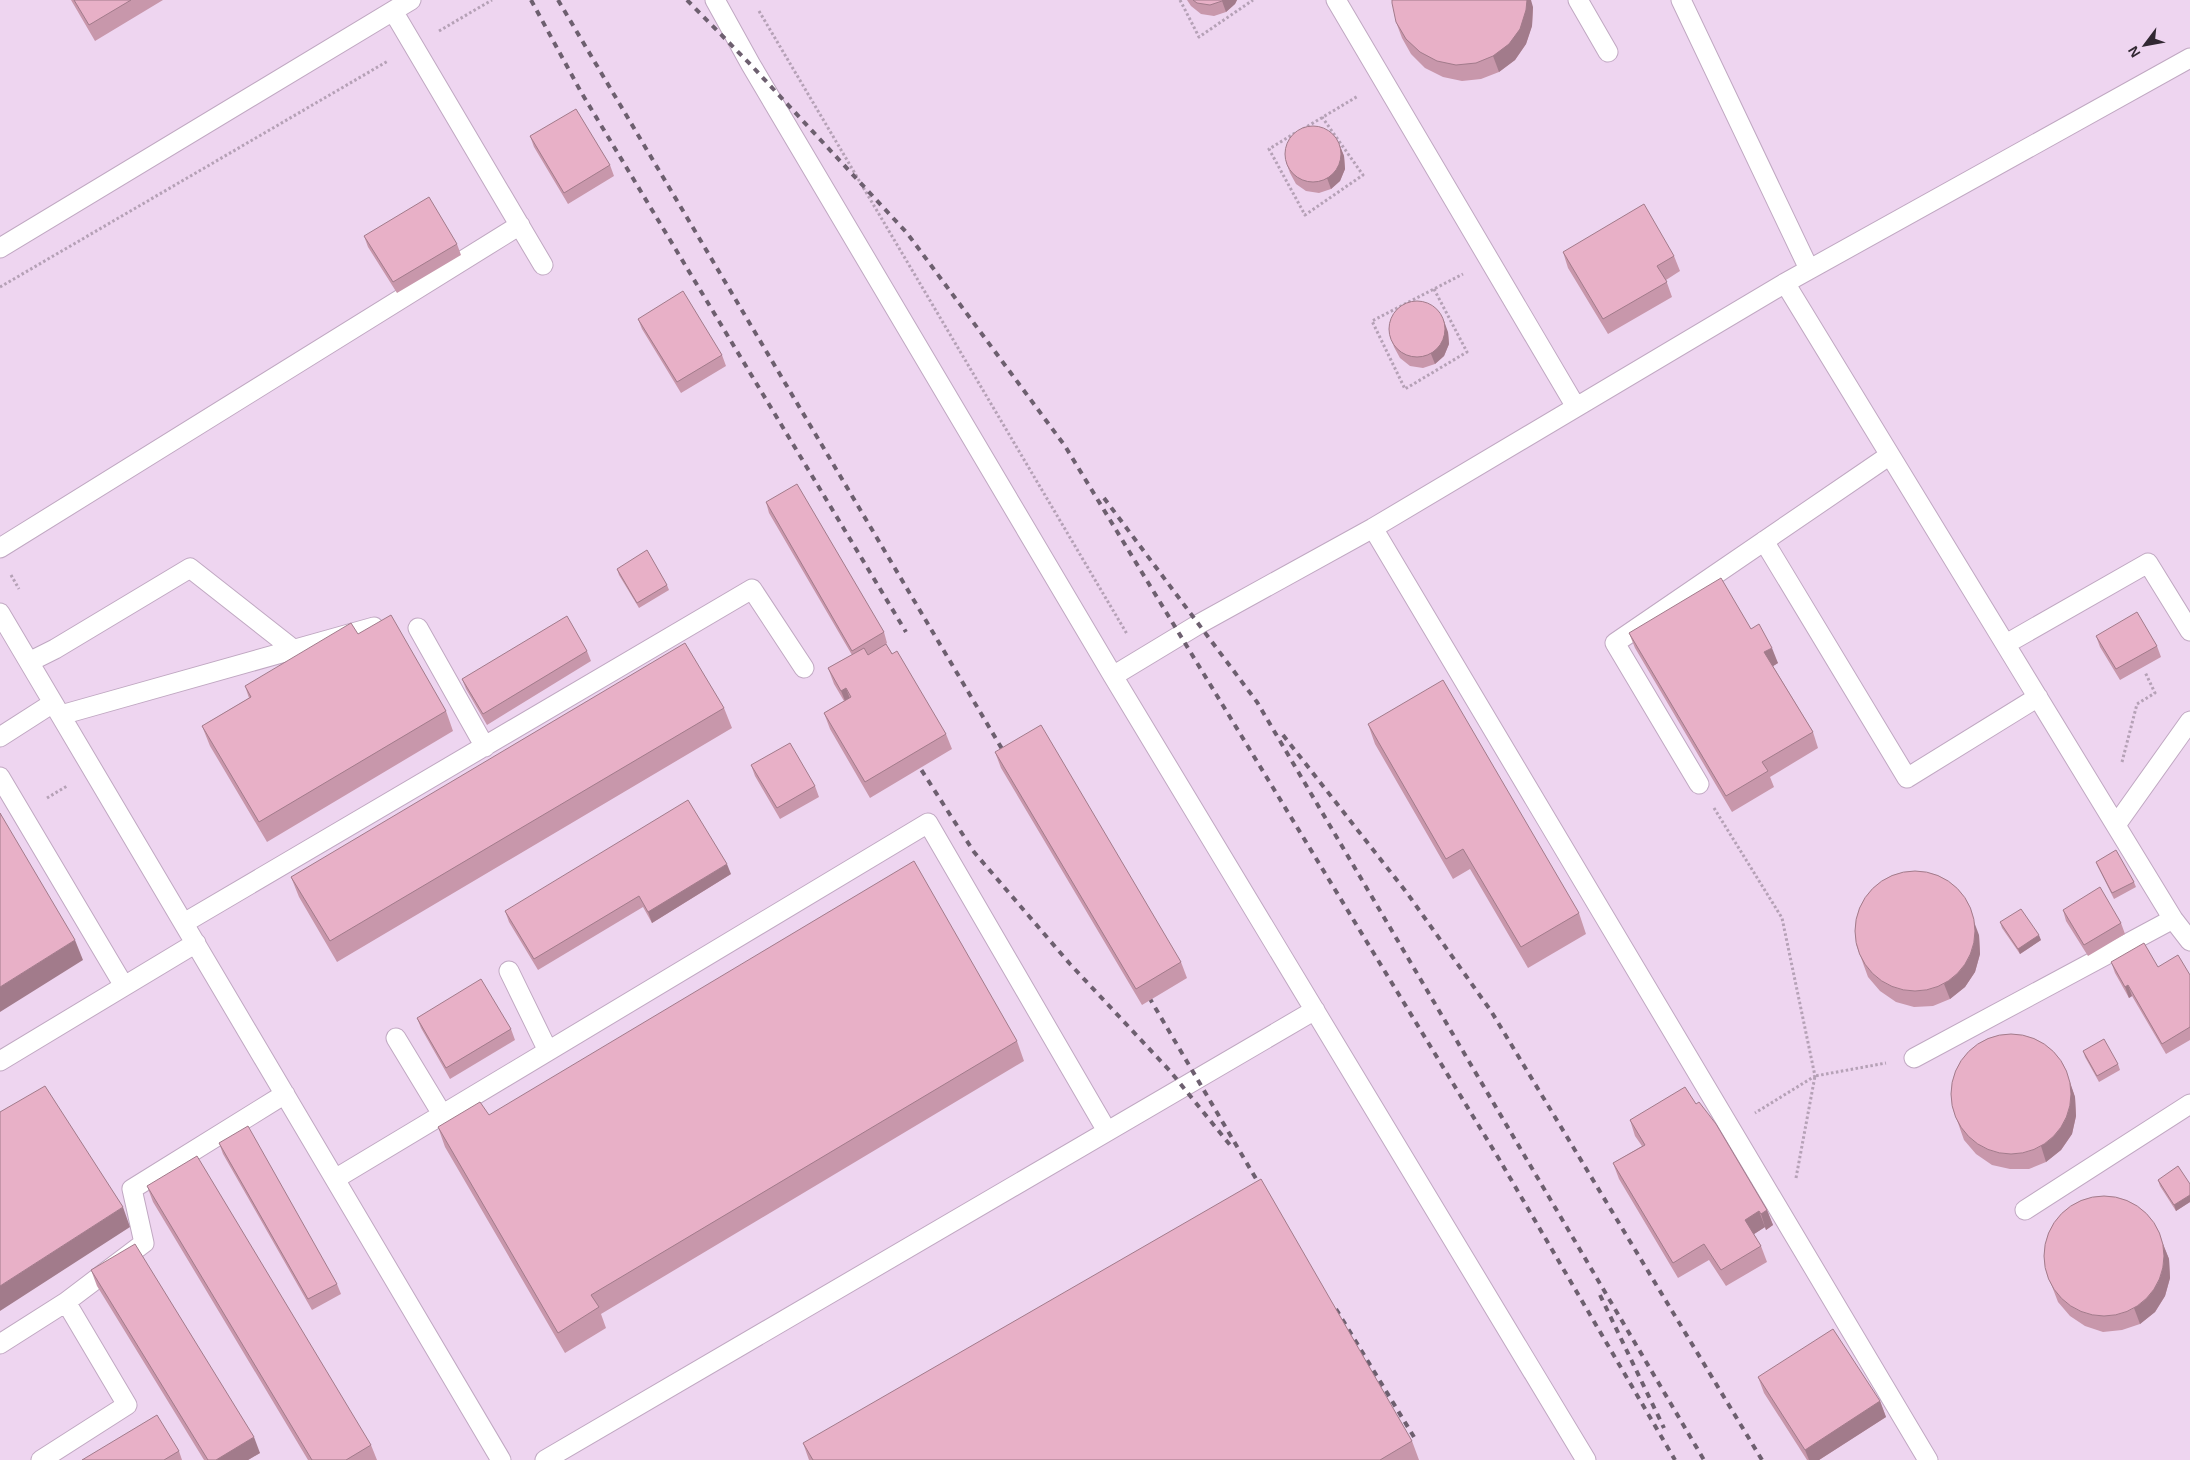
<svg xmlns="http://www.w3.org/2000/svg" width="2190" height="1460" font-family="Helvetica,sans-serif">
  <rect width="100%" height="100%" fill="#eed5f0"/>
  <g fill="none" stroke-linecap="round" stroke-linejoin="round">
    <defs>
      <path id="service" d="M715 0 751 65 1113 676 1586 1460
        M1336 0 1576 407
        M1578 0 1608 52
        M1681 0 1809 269
        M393 11 543 265
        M0 248 411 0
        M1785 283 2173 919 2190 941
        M1373 528 1928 1460
        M1764 541 1907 778 2038 697
        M0 548 520 225
        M0 613 501 1460
        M418 628 485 747
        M2006 644 2148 563 2190 631
        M29 662 55 649 190 568 293 649
        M1113 676 1199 624 1373 528 1785 283 2190 58
        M61 715 374 627
        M0 737 53 703
        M0 777 124 986
        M1699 784 1615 643 1890 455
        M2116 825 2190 721
        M184 923 752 589 804 668
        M509 971 548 1051
        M396 1038 442 1114
        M1914 1058 2173 919
        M0 1061 196 943
        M335 1179 928 823 1107 1131
        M2025 1210 2190 1104
        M0 1344 66 1302 144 1243 132 1189 285 1094
        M41 1460 127 1405 66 1302
        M545 1460 1315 1010"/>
    </defs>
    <use href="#service" stroke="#c0a8c2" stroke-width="21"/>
    <path stroke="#b5a1b6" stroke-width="3" stroke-dasharray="2.5 2.5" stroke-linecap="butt" d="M1180 0 1199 37 1253 0
      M759 11 1127 634
      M439 31 492 0
      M1303 129 1358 96
      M1295 133 1269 149 1305 215 1363 175 1322 117
      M0 287 388 61
      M1434 289 1467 352 1405 389 1372 321 1463 274
      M11 575 19 589
      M2122 762 2137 704 2155 693 2145 672
      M47 798 67 786
      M1714 808 1782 918 1815 1076 1755 1113
      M1796 1178 1815 1076 1886 1063"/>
    <use href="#service" stroke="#fff" stroke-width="19"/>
    <path stroke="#6d5f6f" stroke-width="4" stroke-dasharray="6 6" stroke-linecap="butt" d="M531 0 581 92 906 632
      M558 0 1008 759
      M687 0 751 65 907 233 1065 446 1499 1159 1675 1460
      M1104 498 1257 702 1704 1460
      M1283 735 1407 893 1491 1011 1762 1460
      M915 760 974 852 1070 964 1170 1071 1230 1145
      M1143 987 1265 1194
      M1600 1295 1664 1428
      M1336 1309 1414 1437"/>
  </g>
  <path fill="#c897ab" d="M71 0H163L95 41Z
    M1187 0H1237L1235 4 1226 12 1214 16 1201 14 1191 6Z
    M1533 7 1532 26 1526 44 1515 60 1499 72 1481 79 1462 81 1443 77 1425 68 1411 54 1402 38 1396 22Z
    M530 136 610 165 614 176 568 204 534 147Z
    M1340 146 1344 156 1345 169 1340 181 1331 189 1319 193 1306 191 1296 184 1290 173 1286 162Z
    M364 236 457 244 461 255 397 293 368 247Z
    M1563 252 1674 256 1680 271 1666 280 1672 297 1608 334 1568 268Z
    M638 319 722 355 726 366 681 393 642 329Z
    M1448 332 1449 344 1444 356 1435 364 1423 368 1410 366 1400 358 1394 347 1390 336Z
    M766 502 884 632 887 643 886 644 946 734 952 749 870 798 830 729 824 713 844 701 834 684 828 668 852 655 769 513Z
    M617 569 667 585 669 590 639 608 619 575Z
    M1751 629 1778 663 1773 666 1813 732 1818 748 1770 777 1774 787 1732 812 1635 648 1629 633Z
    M358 634 446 711 453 731 267 842 210 746 202 726 249 698 245 686Z
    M2096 636 2157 646 2161 657 2120 680 2100 647Z
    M587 651 591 661 487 725 466 689 462 679Z
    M724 708 732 728 337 962 299 897 291 877Z
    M1368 724 1579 913 1586 934 1528 968 1470 869 1453 879 1375 744Z
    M995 752 1181 962 1187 978 1142 1005 1001 768Z
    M751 765 815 786 819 797 780 819 755 776Z
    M2096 862 2134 882 2136 887 2114 899 2098 867Z
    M731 874 652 923 643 907 538 970 509 922 505 911Z
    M2063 910 2121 923 2125 934 2088 956 2066 921Z
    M2000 922 2041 940 2020 954 2002 928Z
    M1979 935 1980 954 1975 972 1965 987 1950 999 1933 1006 1914 1007 1896 1002 1880 991 1868 977 1856 944Z
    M2111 962 2158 967 2190 975V1040L2166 1054 2132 996 2129 998 2115 973Z
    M417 1018 511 1029 515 1040 450 1079 421 1028Z
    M1017 1041 1024 1061 601 1314 606 1328 565 1353 445 1147 438 1127 489 1115Z
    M2083 1051 2118 1064 2120 1070 2099 1082 2085 1057Z
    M2063 1064 2075 1097 2076 1116 2072 1134 2061 1150 2046 1162 2029 1169H2010L1992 1165 1976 1154 1964 1140 1952 1106Z
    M1696 1104 1767 1210 1773 1225 1766 1230 1765 1227 1754 1234 1761 1246 1767 1262 1726 1286 1709 1260 1678 1278 1619 1179 1613 1163 1642 1146 1635 1136 1630 1120Z
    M219 1143 337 1284 341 1294 312 1310 223 1154Z
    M2158 1180 2190 1184V1202L2176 1211 2160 1186Z
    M147 1186 371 1445 377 1460H308L153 1202Z
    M2163 1244 2169 1259 2170 1278 2165 1296 2155 1312 2140 1324 2122 1330 2103 1332 2085 1326 2070 1316 2058 1302 2045 1268Z
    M91 1270 260 1453 248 1460H204L97 1286Z
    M1758 1377 1880 1401 1886 1417 1819 1460H1807L1764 1393Z
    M1412 1441 1419 1460H809L803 1443Z
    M179 1451 182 1460H82Z"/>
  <path fill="#a27b8b" d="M1223 0H1237L1235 4 1226 12 1222 1Z
    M1527 0H1531L1533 7 1532 26 1526 44 1515 60 1499 72 1493 56Z
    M1340 146 1344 156 1345 169 1340 181 1331 189 1327 178Z
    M1444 321 1448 332 1449 344 1444 356 1435 364 1431 354Z
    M1772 648 1778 663 1770 668 1764 652Z
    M846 688 852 704 847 706 841 691Z
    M727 864 731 874 652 923 648 912Z
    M1973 919 1979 935 1980 954 1975 972 1965 987 1950 999 1944 984Z
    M2039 935 2041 940 2020 954 2018 949Z
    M75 940 83 960 0 1012V987Z
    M2128 985 2132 996 2129 998 2125 987Z
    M2070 1082 2075 1097 2076 1116 2072 1134 2061 1150 2046 1162 2041 1146Z
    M2190 1195V1202L2176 1211 2174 1205Z
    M123 1207 130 1227 0 1311V1286Z
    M1767 1210 1773 1225 1766 1230 1761 1214Z
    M1759 1211 1765 1227 1751 1236 1745 1220Z
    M2163 1244 2169 1259 2170 1278 2165 1296 2155 1312 2140 1324 2134 1308Z
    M1880 1401 1886 1417 1819 1460H1809L1805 1450Z
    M254 1437 260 1453 248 1460H216Z"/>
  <path fill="#e8b0c7" stroke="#a27b8b" d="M74 0H131L89 25Z
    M1193 0H1223L1222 1 1210 5 1197 3Z
    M1392 0H1527L1526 10 1520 29 1509 44 1493 56 1476 63 1456 65 1437 61 1420 52 1406 39 1396 22 1392 3Z
    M576 109 610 165 564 193 530 136Z
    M1285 154a28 28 0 1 1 56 0a28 28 0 1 1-56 0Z
    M429 197 457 244 393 282 364 236Z
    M1644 204 1674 256 1657 266 1667 282 1603 319 1563 252Z
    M683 291 722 355 677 382 638 319Z
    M1389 329a28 28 0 1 1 56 0a28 28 0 1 1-56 0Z
    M797 484 884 632 852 651 766 502Z
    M647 550 667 585 637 603 617 569Z
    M1721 578 1751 629 1759 624 1772 648 1764 652 1813 732 1762 762 1768 771 1726 796 1629 633Z
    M2137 612 2157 646 2116 669 2096 636Z
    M391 615 446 711 259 822 202 726 251 697 245 686 351 623 358 634Z
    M567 616 587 651 483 714 462 679Z
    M685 643 724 708 330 941 291 877Z
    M886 644 892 654 897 651 946 734 865 782 824 713 851 697 846 688 841 691 828 668 864 648 868 655Z
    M1443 680 1579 913 1521 947 1463 849 1446 859 1368 724Z
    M1041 725 1181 962 1136 989 995 752Z
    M790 743 815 786 777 808 751 765Z
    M688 800 727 864 648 912 639 896 534 959 505 911Z
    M0 813 75 940 0 987Z
    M2116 850 2134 882 2112 893 2096 862Z
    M914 861 1017 1041 591 1295 599 1307 558 1333 438 1127 480 1102 489 1115Z
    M1855 931a60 60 0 1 1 120 0a60 60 0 1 1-120 0Z
    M2100 887 2121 923 2084 945 2063 910Z
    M2021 909 2039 935 2018 949 2000 922Z
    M2144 943 2158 967 2178 955 2190 975V1027L2162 1044 2128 985 2125 987 2111 962Z
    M481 979 511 1029 446 1068 417 1018Z
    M1951 1094a60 60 0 1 1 120 0a60 60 0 1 1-120 0Z
    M2104 1039 2118 1064 2097 1076 2083 1051Z
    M45 1086 123 1207 0 1286V1112Z
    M1685 1087 1696 1104 1699 1102 1716 1124 1767 1210 1761 1214 1759 1211 1745 1220 1761 1246 1721 1270 1704 1244 1673 1263 1613 1163 1645 1145 1630 1120Z
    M248 1126 337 1284 308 1299 219 1143Z
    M197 1156 371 1445 346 1460H312L147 1186Z
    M2178 1166 2190 1184V1195L2174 1205 2158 1180Z
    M1261 1179 1412 1441 1380 1460H813L803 1443Z
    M2044 1256a60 60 0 1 1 120 0a60 60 0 1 1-120 0Z
    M135 1244 254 1437 216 1460H208L91 1270Z
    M1833 1329 1880 1401 1805 1450 1758 1377Z
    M157 1415 179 1451 164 1460H82Z"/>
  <g transform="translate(2145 45) rotate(238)" stroke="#eed5f0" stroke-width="4" paint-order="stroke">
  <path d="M0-4L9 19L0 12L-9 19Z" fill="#312832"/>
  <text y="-8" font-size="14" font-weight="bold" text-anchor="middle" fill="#312832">N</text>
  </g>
</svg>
